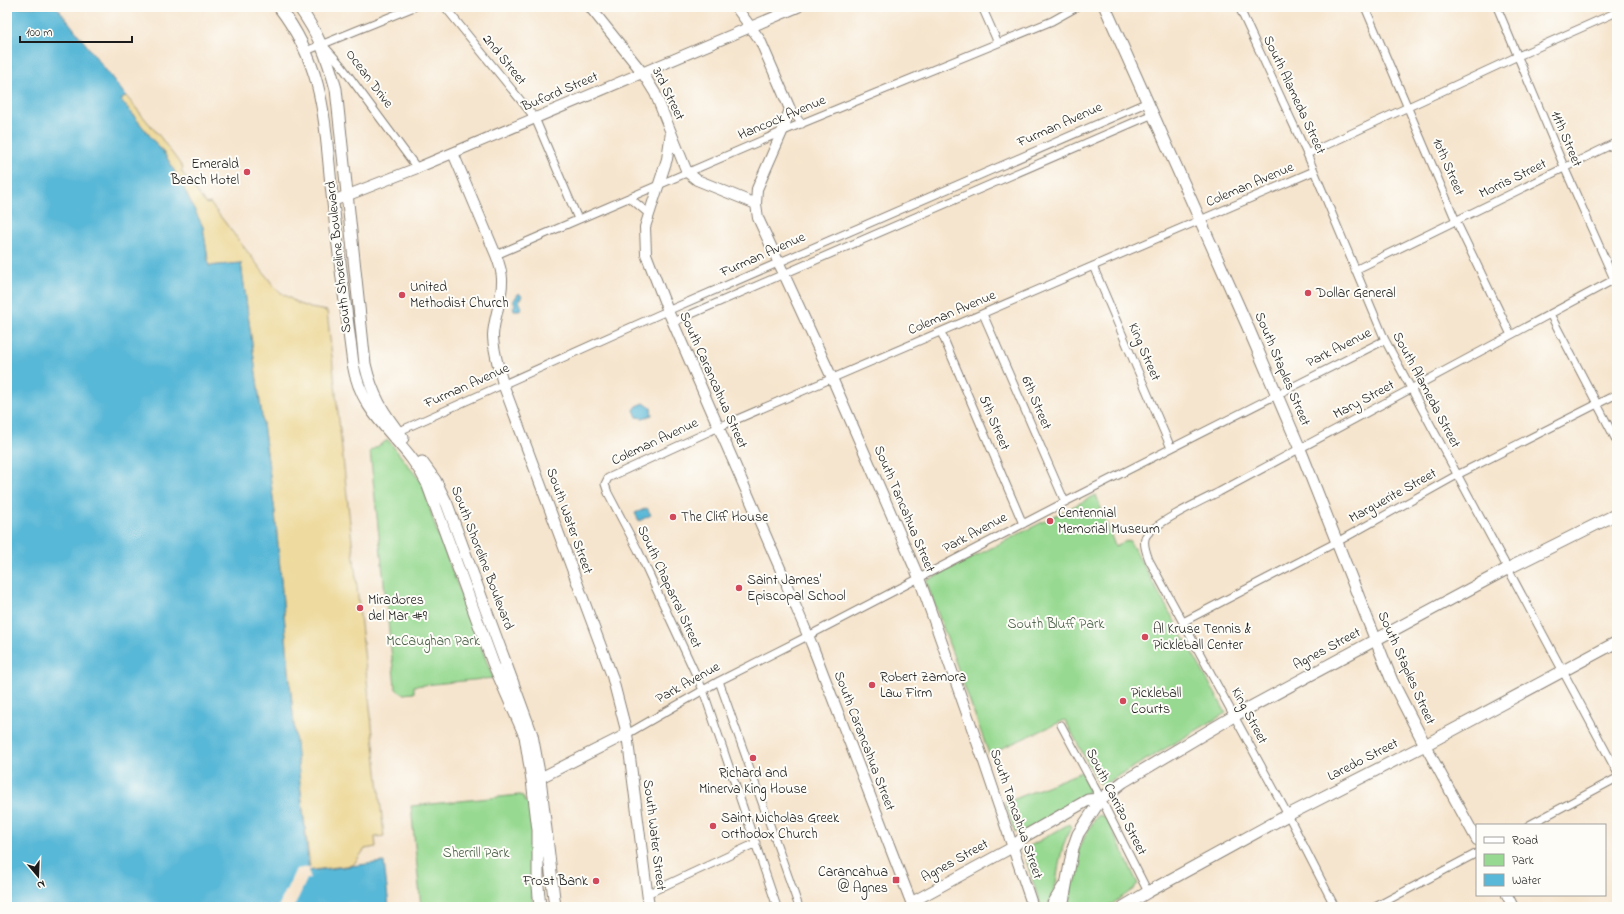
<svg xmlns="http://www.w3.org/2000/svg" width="1624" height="914" font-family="'Indie Flower',sans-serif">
  <rect width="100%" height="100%" fill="#fdfcf7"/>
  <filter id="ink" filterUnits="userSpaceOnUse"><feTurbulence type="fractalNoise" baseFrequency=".025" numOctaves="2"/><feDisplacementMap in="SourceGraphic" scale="8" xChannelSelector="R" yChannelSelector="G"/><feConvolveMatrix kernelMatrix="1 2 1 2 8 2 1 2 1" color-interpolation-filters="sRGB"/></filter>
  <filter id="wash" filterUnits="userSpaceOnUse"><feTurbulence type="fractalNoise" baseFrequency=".012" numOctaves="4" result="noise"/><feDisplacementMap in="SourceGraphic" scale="16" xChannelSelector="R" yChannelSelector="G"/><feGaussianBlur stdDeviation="0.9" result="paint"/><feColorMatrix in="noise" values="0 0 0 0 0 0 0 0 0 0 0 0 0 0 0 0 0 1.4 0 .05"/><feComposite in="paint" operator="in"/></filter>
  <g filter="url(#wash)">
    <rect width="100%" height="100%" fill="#f6e5ce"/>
    <path fill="#97d991" stroke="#5a7a56" d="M388 440 422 483 436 529 493 678 414 686V693L403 694 397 690 395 687 370 451Z
      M1096 495 1115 546 1129 540 1226 713 1103 785 1098 782 1065 720 989 754 926 581Z
      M1081 772 1089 790 1086 797 1024 833 1015 832 1005 803Z
      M519 795 523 796 525 802H529L532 823V896L533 907H421L411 806Z
      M1098 815 1106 817 1138 884 1135 886V888L1108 907H1069C1071 898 1071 888 1072 879 1075 855 1084 834 1098 815Z
      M1069 824 1071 827C1066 837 1062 848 1060 859 1056 878 1057 889 1048 907H1041L1023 850Z"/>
    <path fill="#eeda9e" stroke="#857b5d" d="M126 96 161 138 183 168 181 171 206 204 210 203 277 290 299 304 310 308 327 311 384 836 375 837 376 847 365 849 353 865 313 870 310 867 297 758 275 512 241 263 209 266 203 227 182 185 166 156 121 100Z"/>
    <path fill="#59b8d7" stroke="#3a6a7a" d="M7 7H57L126 96 121 100 166 156 182 185 203 227 209 266 241 263 275 512 291 695 309 871 384 862 389 907H7Z
      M519 293 522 296 519 301 522 308 519 310H514L513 307 515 305 513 301Z
      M644 403 651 408 652 415 643 418 637 417 634 410 637 406Z
      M647 508 651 515 639 521 635 513Z"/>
    <path fill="#f6e5ce" d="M309 867 310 879H307L294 907H278L296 869Z"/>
  </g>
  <g filter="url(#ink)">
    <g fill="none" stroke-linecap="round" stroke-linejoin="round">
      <defs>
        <path id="street" d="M445 7 535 118 578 219
          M982 7 998 43
          M1239 7 1307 154 1385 340 1617 772
          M1365 7 1456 221 1511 335
          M1497 7 1565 169 1614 279
          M325 47 340 64 417 168
          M306 51 414 7
          M790 109 802 124
          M1307 154 1518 56 1617 12
          M630 198 649 214
          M496 255 793 127 1052 21 1077 7
          M1093 266 1171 448
          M1355 270 1617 142
          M983 314 1065 502
          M1550 314 1617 442
          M673 322 1153 114
          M941 332 1023 524
          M395 433 658 315 1148 102
          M1183 622 1337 542 1457 475 1617 394
          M719 681 799 907
          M1061 725 1101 799 1148 892
          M627 734 719 681 808 636 1065 502 1385 340
          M1529 825 1617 778
          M647 894 756 843
          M777 907 703 690 638 550 608 493 605 484 608 478 719 427 1314 171
          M1335 907 1288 815 1149 560C1147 554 1142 543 1146 536 1154 523 1203 500 1219 492L1617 278
          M1375 907 1477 853"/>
        <path id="secondary" d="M590 7 642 72 655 93 687 172 697 180 756 204
          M736 7 760 40 790 109 782 132 757 189 756 204 758 218 832 378 919 578 983 759 1033 907
          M671 132 667 159 645 227 646 254 668 311 786 582
          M453 153 496 255C499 263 502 271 502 279 503 298 494 316 493 335 493 351 499 368 503 384L612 676 627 734 649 907
          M333 201 417 168 798 7
          M787 586 812 645 913 907
          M1425 745 1477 840
          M540 778 627 734
          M1507 895 1513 907
          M912 902 1013 847"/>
        <path id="primary" d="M279 7C328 71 324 128 333 203 339 257 346 310 353 364 362 419 405 438 427 483L493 663 525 736 532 780 538 830V886L540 907
          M299 7C319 35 327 56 336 89L365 364C372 395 383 413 403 438
          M1105 7 1247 325 1300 449 1392 681 1425 745
          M422 462 435 480 447 504 532 735 540 778 555 907
          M1013 847 1025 836 1088 800 1101 799
          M1051 907 1063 887
          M1062 907 1073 848 1078 834 1101 799 1123 782 1234 716 1507 569 1617 514
          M1123 907 1148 892 1288 815 1425 745 1617 642"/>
      </defs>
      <use href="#street" stroke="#898075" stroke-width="9"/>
      <use href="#secondary" stroke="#898075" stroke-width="12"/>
      <use href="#primary" stroke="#898075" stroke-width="13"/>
      <use href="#street" stroke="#fff" stroke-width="7"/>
      <use href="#secondary" stroke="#fff" stroke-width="10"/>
      <use href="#primary" stroke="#fff" stroke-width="11"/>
    </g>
  </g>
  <g fill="#d1495b" stroke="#fdfcf7" stroke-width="1.5">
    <circle cx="247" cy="172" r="4"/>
    <circle cx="1308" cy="293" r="4"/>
    <circle cx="402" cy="295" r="4"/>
    <circle cx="673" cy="517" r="4"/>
    <circle cx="1050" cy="521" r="4"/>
    <circle cx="739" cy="588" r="4"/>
    <circle cx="360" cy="608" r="4"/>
    <circle cx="1145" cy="637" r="4"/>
    <circle cx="872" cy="685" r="4"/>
    <circle cx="1123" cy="701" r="4"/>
    <circle cx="753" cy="758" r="4"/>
    <circle cx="713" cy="826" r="4"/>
    <rect x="892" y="876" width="8" height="8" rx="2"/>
    <circle cx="596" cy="881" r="4"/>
  </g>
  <g text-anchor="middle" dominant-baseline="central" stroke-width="4" stroke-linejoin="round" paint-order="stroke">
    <g font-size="14" fill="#1c1c1c" stroke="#fdfcf7">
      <text transform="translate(504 60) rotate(51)">2nd Street</text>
      <text transform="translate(369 79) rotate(53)">Ocean Drive</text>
      <text transform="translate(560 92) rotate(-23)">Buford Street</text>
      <text transform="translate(668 94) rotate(64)">3rd Street</text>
      <text transform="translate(1294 95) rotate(65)">South Alameda Street</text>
      <text transform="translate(782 118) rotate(-23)">Hancock Avenue</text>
      <text transform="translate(1060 125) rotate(-24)">Furman Avenue</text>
      <text transform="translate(1566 139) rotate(67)">11th Street</text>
      <text transform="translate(1448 167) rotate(67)">10th Street</text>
      <text transform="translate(1513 179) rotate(-26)">Morris Street</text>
      <text transform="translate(1250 185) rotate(-23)">Coleman Avenue</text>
      <text transform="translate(763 255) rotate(-24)">Furman Avenue</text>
      <text transform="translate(339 257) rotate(-96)">South Shoreline Boulevard</text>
      <text transform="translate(952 313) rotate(-23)">Coleman Avenue</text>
      <text transform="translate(1339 348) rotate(-27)">Park Avenue</text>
      <text transform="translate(1144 352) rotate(67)">King Street</text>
      <text transform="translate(1282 369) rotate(67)">South Staples Street</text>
      <text transform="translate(713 380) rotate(66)">South Carancahua Street</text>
      <text transform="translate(467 386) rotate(-24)">Furman Avenue</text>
      <text transform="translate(1426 390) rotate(62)">South Alameda Street</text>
      <text transform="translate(1364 400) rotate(-28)">Mary Street</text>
      <text transform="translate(1036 403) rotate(67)">6th Street</text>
      <text transform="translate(994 423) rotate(67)">5th Street</text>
      <text transform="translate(655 442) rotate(-25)">Coleman Avenue</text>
      <text transform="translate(1393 496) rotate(-29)">Marguerite Street</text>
      <text transform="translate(904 509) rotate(67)">South Tancahua Street</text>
      <text transform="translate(569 521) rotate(70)">South Water Street</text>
      <text transform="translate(975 533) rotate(-28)">Park Avenue</text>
      <text transform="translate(482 558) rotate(69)">South Shoreline Boulevard</text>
      <text transform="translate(669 587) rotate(65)">South Chaparral Street</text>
      <text transform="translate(1327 649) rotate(-28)">Agnes Street</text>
      <text transform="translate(1406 668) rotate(66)">South Staples Street</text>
      <text transform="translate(688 683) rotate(-29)">Park Avenue</text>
      <text transform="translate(1249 716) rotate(62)">King Street</text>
      <text transform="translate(864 741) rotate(69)">South Carancahua Street</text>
      <text transform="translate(1363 760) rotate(-27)">Laredo Street</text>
      <text transform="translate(1116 802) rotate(63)">South Carrizo Street</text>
      <text transform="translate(1016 814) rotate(71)">South Tancahua Street</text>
      <text transform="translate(654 835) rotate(83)">South Water Street</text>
      <text transform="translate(955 861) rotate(-29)">Agnes Street</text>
    </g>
    <g font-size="14" fill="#1c1c1c" stroke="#fdfcf7" text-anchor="start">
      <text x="239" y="164" text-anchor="end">Emerald<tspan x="239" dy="16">Beach Hotel</tspan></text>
      <text x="410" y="287">United<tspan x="410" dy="16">Methodist Church</tspan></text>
      <text x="1316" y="293">Dollar General</text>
      <text x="1058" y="513">Centennial<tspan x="1058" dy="16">Memorial Museum</tspan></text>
      <text x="681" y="517">The Cliff House</text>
      <text x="747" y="580">Saint James'<tspan x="747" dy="16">Episcopal School</tspan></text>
      <text x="368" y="600">Miradores<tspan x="368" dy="16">del Mar #9</tspan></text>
      <text x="1153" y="629">Al Kruse Tennis &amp;<tspan x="1153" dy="16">Pickleball Center</tspan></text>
      <text x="880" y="677">Robert Zamora<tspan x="880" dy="16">Law Firm</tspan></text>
      <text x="1131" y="693">Pickleball<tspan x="1131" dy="16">Courts</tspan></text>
      <text x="753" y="773" text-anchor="middle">Richard and<tspan x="753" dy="16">Minerva King House</tspan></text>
      <text x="721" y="818">Saint Nicholas Greek<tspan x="721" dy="16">Orthodox Church</tspan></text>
      <text x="888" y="872" text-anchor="end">Carancahua<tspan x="888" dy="16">@ Agnes</tspan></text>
      <text x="588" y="881" text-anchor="end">Frost Bank</text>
    </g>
    <g font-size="14" fill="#475e45" stroke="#fdfcf7">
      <text x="1056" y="624">South Bluff Park</text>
      <text x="433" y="641">McCaughan Park</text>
      <text x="476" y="853">Sherrill Park</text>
    </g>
  </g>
  <rect width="1624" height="914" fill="none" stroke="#fdfcf7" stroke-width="24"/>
  <rect x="1476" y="824" width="130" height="72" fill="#fdfcf7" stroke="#a3a29f"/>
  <rect x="1484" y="837" width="20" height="6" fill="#ffffff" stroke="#a3a29f"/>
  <text x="1512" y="844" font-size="12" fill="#1c1c1c">Road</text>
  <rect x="1484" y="854" width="20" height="12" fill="#97d991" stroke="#a3a29f"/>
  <text x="1512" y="864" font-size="12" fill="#1c1c1c">Park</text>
  <rect x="1484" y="874" width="20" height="12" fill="#59b8d7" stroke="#a3a29f"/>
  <text x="1512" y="884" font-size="12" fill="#1c1c1c">Water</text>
  <g transform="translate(38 876) rotate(161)" stroke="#fdfcf7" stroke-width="3" paint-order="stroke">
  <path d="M0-3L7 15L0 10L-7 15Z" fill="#1c1c1c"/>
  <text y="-6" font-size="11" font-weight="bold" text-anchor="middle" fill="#1c1c1c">N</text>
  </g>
  <path d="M20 36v6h112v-6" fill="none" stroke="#1c1c1c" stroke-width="2"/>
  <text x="26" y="36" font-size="12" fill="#1c1c1c" stroke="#fdfcf7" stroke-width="3" paint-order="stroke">100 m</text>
</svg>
